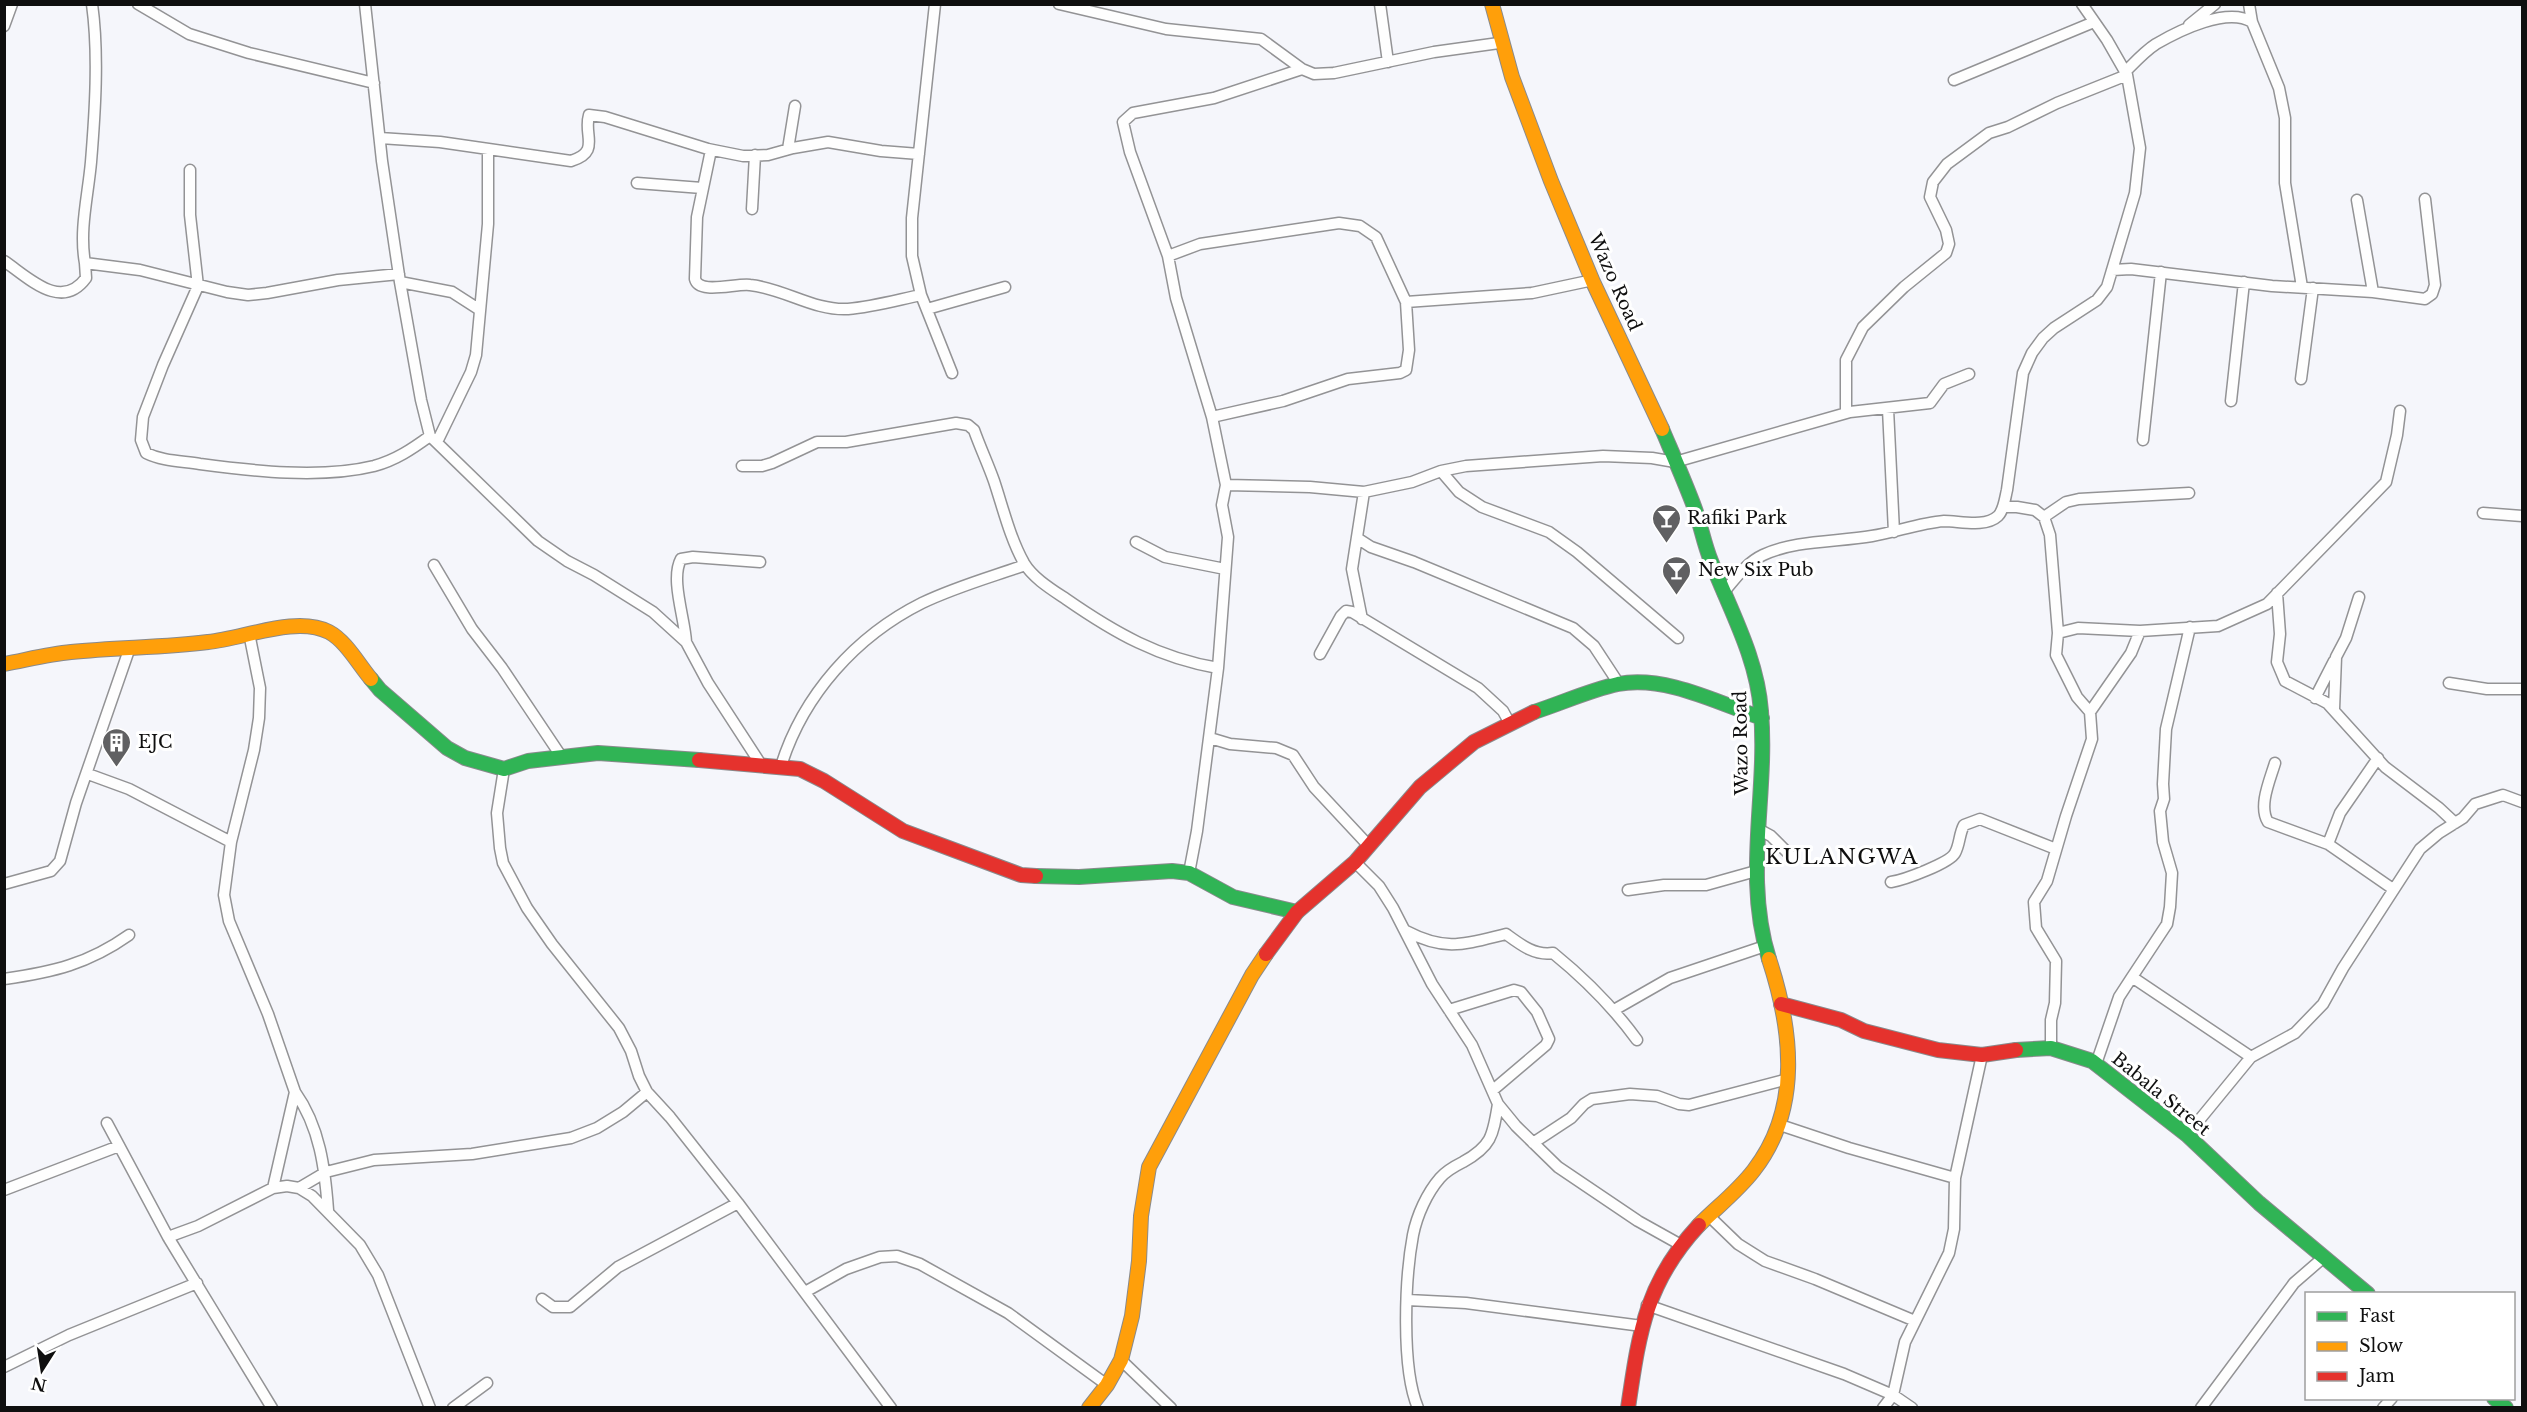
<svg xmlns="http://www.w3.org/2000/svg" width="2527" height="1412" font-family="'Libre Baskerville',serif">
  <rect width="100%" height="100%" fill="#f5f6fb"/>
  <g fill="none" stroke-linecap="round" stroke-linejoin="round">
    <defs>
      <path id="street" d="M138 4 189 34 249 53 374 83
        M365 4 382 161 400 282 421 400 430 436 538 541 567 561 594 575 653 612 686 642 708 683 760 763
        M935 4 912 218V256L921 295 952 373
        M1059 4 1166 29 1261 39 1302 69 1314 74 1334 73 1434 52 1499 43
        M1380 4 1388 62
        M2249 4 2252 22
        M2189 25 2215 4
        M4 26 12 4
        M2125 72C2135 62 2145 51 2156 44 2180 30 2227 7 2252 22L2279 88 2285 118V183L2302 287
        M1954 80 2094 22
        M380 138 440 142 571 161C601 152 583 135 589 115L605 117 708 149 743 156 768 155 793 148 828 142 881 151 919 154
        M788 149 795 106
        M711 150 697 217 695 279C699 295 736 283 750 285 783 288 814 311 848 309 872 307 897 300 921 295
        M190 170V215L198 286 163 365 143 417 141 440 146 453C162 461 181 461 200 464 253 471 321 479 374 466 396 460 412 449 430 436
        M637 183 702 188
        M2357 200 2373 292
        M752 209 755 155
        M1168 256 1200 244 1339 223 1360 226 1376 237 1406 302 1409 350 1406 370 1400 373 1348 379 1283 401 1212 417
        M4 261C28 277 61 312 86 278L85 263 140 270 227 292 248 295 267 293 338 280 399 274
        M85 263C79 230 88 196 91 162 95 113 99 54 92 4
        M2112 270 2131 269 2272 286 2373 292 2425 299 2432 294 2435 285 2425 199
        M400 282 452 292 480 310
        M1406 302 1532 293 1593 280
        M927 309 1005 287
        M2301 379 2313 288
        M2231 401 2244 282
        M1888 409 1894 532
        M1846 413V360L1863 327 1904 287 1946 253 1949 244 1946 230 1930 197 1933 182 1947 164 1989 133 2008 127 2057 103 2127 75
        M2143 440 2161 272
        M437 442 471 372 476 355 488 224V149
        M742 466H762L772 463 817 442H846L956 423 968 425 974 430C980 447 988 464 994 481 1003 508 1010 538 1024 563 1033 578 1051 589 1066 599 1115 633 1159 658 1218 668
        M1441 471 1459 492 1482 507 1549 532 1577 552 1678 638
        M1226 485 1310 487 1364 492 1412 482 1441 471 1466 466 1603 456 1652 458 1675 462 1850 412 1930 403 1944 384 1969 374
        M2003 507H2017L2035 510 2044 517 2050 535 2058 633 2056 655 2077 697 2090 712 2092 739 2066 816 2047 881 2034 902 2036 928 2056 961 2055 1003 2051 1020V1048
        M2483 513 2522 516
        M2044 517 2066 502 2079 499 2189 493
        M1357 538 1371 547 1414 562 1573 628 1594 646 1619 684
        M1136 542 1165 557 1225 569
        M434 565 472 629 502 668 561 756
        M1723 593C1735 579 1746 563 1763 555 1795 540 1837 542 1872 536 1896 532 1920 523 1944 521 1960 521 1985 528 1998 516 2004 510 2005 498 2007 490L2023 373 2032 353 2043 338 2054 328 2097 300 2107 287 2135 193 2140 148 2127 75 2107 40 2082 4
        M2277 593 2280 634 2277 662 2285 681 2327 703 2385 767 2439 808 2455 823
        M1362 619 1352 569 1364 492
        M2190 627 2166 729 2163 784 2164 799 2160 811 2163 842 2172 873 2170 907 2167 924 2132 977 2251 1057
        M249 633 260 688 259 718 254 750 231 842 224 895 229 921 268 1014 295 1092 273 1188
        M2058 633 2078 628 2140 631 2218 626 2267 604 2386 482 2397 435 2400 411
        M686 642C685 619 670 579 681 559L693 557 760 562
        M1320 654 1341 616 1346 611 1352 612 1478 688 1503 711 1509 722
        M2449 683 2487 689H2522
        M2315 698 2334 661
        M2334 709 2336 657 2346 638 2359 597
        M2090 712 2131 653 2140 631
        M1210 738 1230 744 1276 748 1293 755 1314 787 1369 846
        M2275 763C2270 780 2258 806 2268 822L2328 844 2393 889
        M781 766C803 695 856 636 922 603 955 587 991 577 1025 565
        M504 769 497 813 500 848 503 863 527 908 552 944 619 1028 631 1051 639 1076 647 1092 670 1117 738 1203 891 1408
        M88 774 129 789 231 842
        M1760 830 1771 836 1793 858
        M2328 844 2340 813 2378 758
        M1355 862 1379 886 1393 908 1432 984 1472 1045 1498 1104 1516 1126 1558 1167 1638 1221 1681 1245
        M1189 873 1197 831 1218 668 1228 537 1222 505 1226 485 1212 417 1176 298 1168 256 1130 152 1123 122 1133 113 1214 98 1302 69
        M1891 882C1904 880 1950 863 1955 853 1960 844 1959 834 1964 825L1980 819 2056 849
        M4 884 51 871 60 861 76 803 129 650
        M1628 890 1664 885H1706L1756 871
        M1406 931C1446 952 1465 944 1506 934 1521 945 1535 956 1553 953 1585 979 1613 1007 1637 1040
        M4 979C53 972 88 964 129 935
        M1449 1010 1514 990 1521 992 1537 1012 1549 1039 1546 1045 1493 1090
        M1614 1010 1670 978 1765 946
        M2096 1064 2119 997 2132 977
        M295 1092C320 1127 325 1169 328 1210
        M107 1123 168 1237 272 1408
        M1780 1125 1849 1148 1955 1178
        M2187 1135 2251 1057 2295 1033 2323 1004 2343 968 2420 849 2439 833 2463 818 2475 804 2503 795 2522 802
        M1533 1143 1571 1118 1584 1104 1592 1099 1630 1094 1657 1096 1679 1104 1689 1105 1788 1079
        M299 1188 326 1172 374 1160 472 1154 571 1138 597 1128 623 1112 647 1092
        M4 1190 119 1146
        M1709 1216 1738 1244 1765 1261 1815 1279 1915 1321
        M168 1237 198 1226 273 1188 287 1186 299 1188 312 1196 360 1245 378 1275 430 1408
        M805 1292 846 1269 880 1257 897 1256 920 1264 1008 1313 1107 1385
        M542 1299 553 1307H570L618 1267 738 1203
        M1408 1300 1466 1303 1642 1326
        M1647 1305 1844 1374 1893 1395 1912 1408
        M1121 1360 1171 1408
        M4 1367 69 1335 197 1283
        M453 1408 487 1383
        M1418 1408C1401 1368 1405 1278 1413 1235 1417 1215 1427 1193 1440 1178 1446 1171 1455 1166 1463 1162 1492 1146 1493 1135 1498 1104
        M1883 1408 1893 1395 1905 1342 1949 1253 1954 1229 1955 1178 1982 1055
        M2201 1408 2294 1283 2324 1257
        M2383 1408 2392 1398"/>
      <path id="fast" d="M1662 429C1673 455 1685 482 1695 509 1701 526 1704 544 1711 561 1730 610 1757 657 1761 711 1768 795 1743 876 1769 959
        M371 679 380 690 447 748 465 758 504 769 528 761 598 753 699 760
        M1534 712C1562 703 1590 690 1618 684 1666 675 1718 703 1762 718
        M1036 876 1079 877 1172 871 1189 873 1233 897 1297 912
        M2016 1050 2051 1048 2092 1061 2187 1135 2259 1203 2368 1294
        M2494 1398 2506 1408"/>
      <path id="slow" d="M1492 4 1512 77 1551 181 1593 282 1662 429
        M4 664C26 660 49 654 71 652 117 647 163 648 208 642 243 639 296 615 329 632 346 641 359 665 371 679
        M1699 1225C1717 1207 1738 1191 1754 1170 1802 1108 1792 1029 1769 959
        M1089 1408 1107 1385 1121 1360 1132 1316 1139 1261 1141 1216 1149 1167 1252 975 1266 954"/>
      <path id="jam" d="M699 760 800 769 824 781 903 831 1021 875 1036 876
        M1266 954 1297 912 1355 862 1420 787 1474 742 1534 712
        M1781 1004 1841 1020 1864 1031 1938 1050 1982 1055 2016 1050
        M1628 1408C1639 1334 1645 1283 1699 1225"/>
    </defs>
    <use href="#street" stroke="#939395" stroke-width="13"/>
    <use href="#fast" stroke="#898a8c" stroke-width="16"/>
    <use href="#slow" stroke="#898a8c" stroke-width="16"/>
    <use href="#jam" stroke="#898a8c" stroke-width="16"/>
    <use href="#street" stroke="#fefefe" stroke-width="10"/>
    <use href="#fast" stroke="#30b455" stroke-width="14"/>
    <use href="#slow" stroke="#ff9f0a" stroke-width="14"/>
    <use href="#jam" stroke="#e5322d" stroke-width="14"/>
  </g>
  <defs>
    <symbol id="bar-pin" viewBox="-11 -11 22 30"><path d="M0 17L-7.5 6A9.5 9.5 0 1 1 7.5 6Z" fill="#606062" stroke="#fff"/><path d="M-6-5H6L.8 .8V4.5H3.5V6h-7V4.5H-.8V.8Z" fill="#fff"/></symbol>
    <symbol id="building-pin" viewBox="-11 -11 22 30"><path d="M0 17L-7.5 6A9.5 9.5 0 1 1 7.5 6Z" fill="#606062" stroke="#fff"/><path d="M-4-6H4V6H1V3H-1V6H-4ZM-2.5-4.3h1.7v1.8h-1.7ZM.8-4.3h1.7v1.8H.8ZM-2.5-1h1.7V.8h-1.7ZM.8-1h1.7V.8H.8Z" fill="#fff"/></symbol>
  </defs>
  <g fill-rule="evenodd">
    <use href="#bar-pin" x="1650" y="502" width="33" height="45"/>
    <use href="#bar-pin" x="1660" y="554" width="33" height="45"/>
    <use href="#building-pin" x="100" y="726" width="33" height="45"/>
  </g>
  <g text-anchor="middle" dominant-baseline="central" stroke-width="6" stroke-linejoin="round" paint-order="stroke">
    <g font-size="18" fill="#0f0f0f" stroke="#fff">
      <text transform="translate(1615 282) rotate(66)">Wazo Road</text>
      <text transform="translate(1741 743) rotate(-91)">Wazo Road</text>
      <text transform="translate(2161 1094) rotate(39)">Babala Street</text>
    </g>
    <g font-size="18" fill="#0f0f0f" stroke="#fff" text-anchor="start">
      <text x="1687" y="518">Rafiki Park</text>
      <text x="1698" y="570">New Six Pub</text>
      <text x="138" y="742">EJC</text>
    </g>
    <g font-size="21" letter-spacing="1.5" fill="#0f0f0f" stroke="#fff">
      <text x="1842" y="857">KULANGWA</text>
    </g>
  </g>
  <rect width="2527" height="1412" fill="none" stroke="#0f0f0f" stroke-width="12"/>
  <rect x="2305" y="1292" width="210" height="108" fill="#ffffff" stroke="#9f9f9f" stroke-width="1.5"/>
  <rect x="2317" y="1312" width="30" height="9" fill="#30b455" stroke="#9f9f9f" stroke-width="1.5"/>
  <text x="2359" y="1322" font-size="18" fill="#0f0f0f">Fast</text>
  <rect x="2317" y="1342" width="30" height="9" fill="#ff9f0a" stroke="#9f9f9f" stroke-width="1.5"/>
  <text x="2359" y="1352" font-size="18" fill="#0f0f0f">Slow</text>
  <rect x="2317" y="1372" width="30" height="9" fill="#e5322d" stroke="#9f9f9f" stroke-width="1.5"/>
  <text x="2359" y="1382" font-size="18" fill="#0f0f0f">Jam</text>
  <g transform="translate(42 1370) rotate(192)" stroke="#ffffff" stroke-width="4.5" paint-order="stroke">
  <path d="M0-4.5L10 22L0 15L-10 22Z" fill="#0f0f0f"/>
  <text y="-9" font-size="16" font-weight="bold" text-anchor="middle" fill="#0f0f0f">N</text>
  </g>
</svg>
